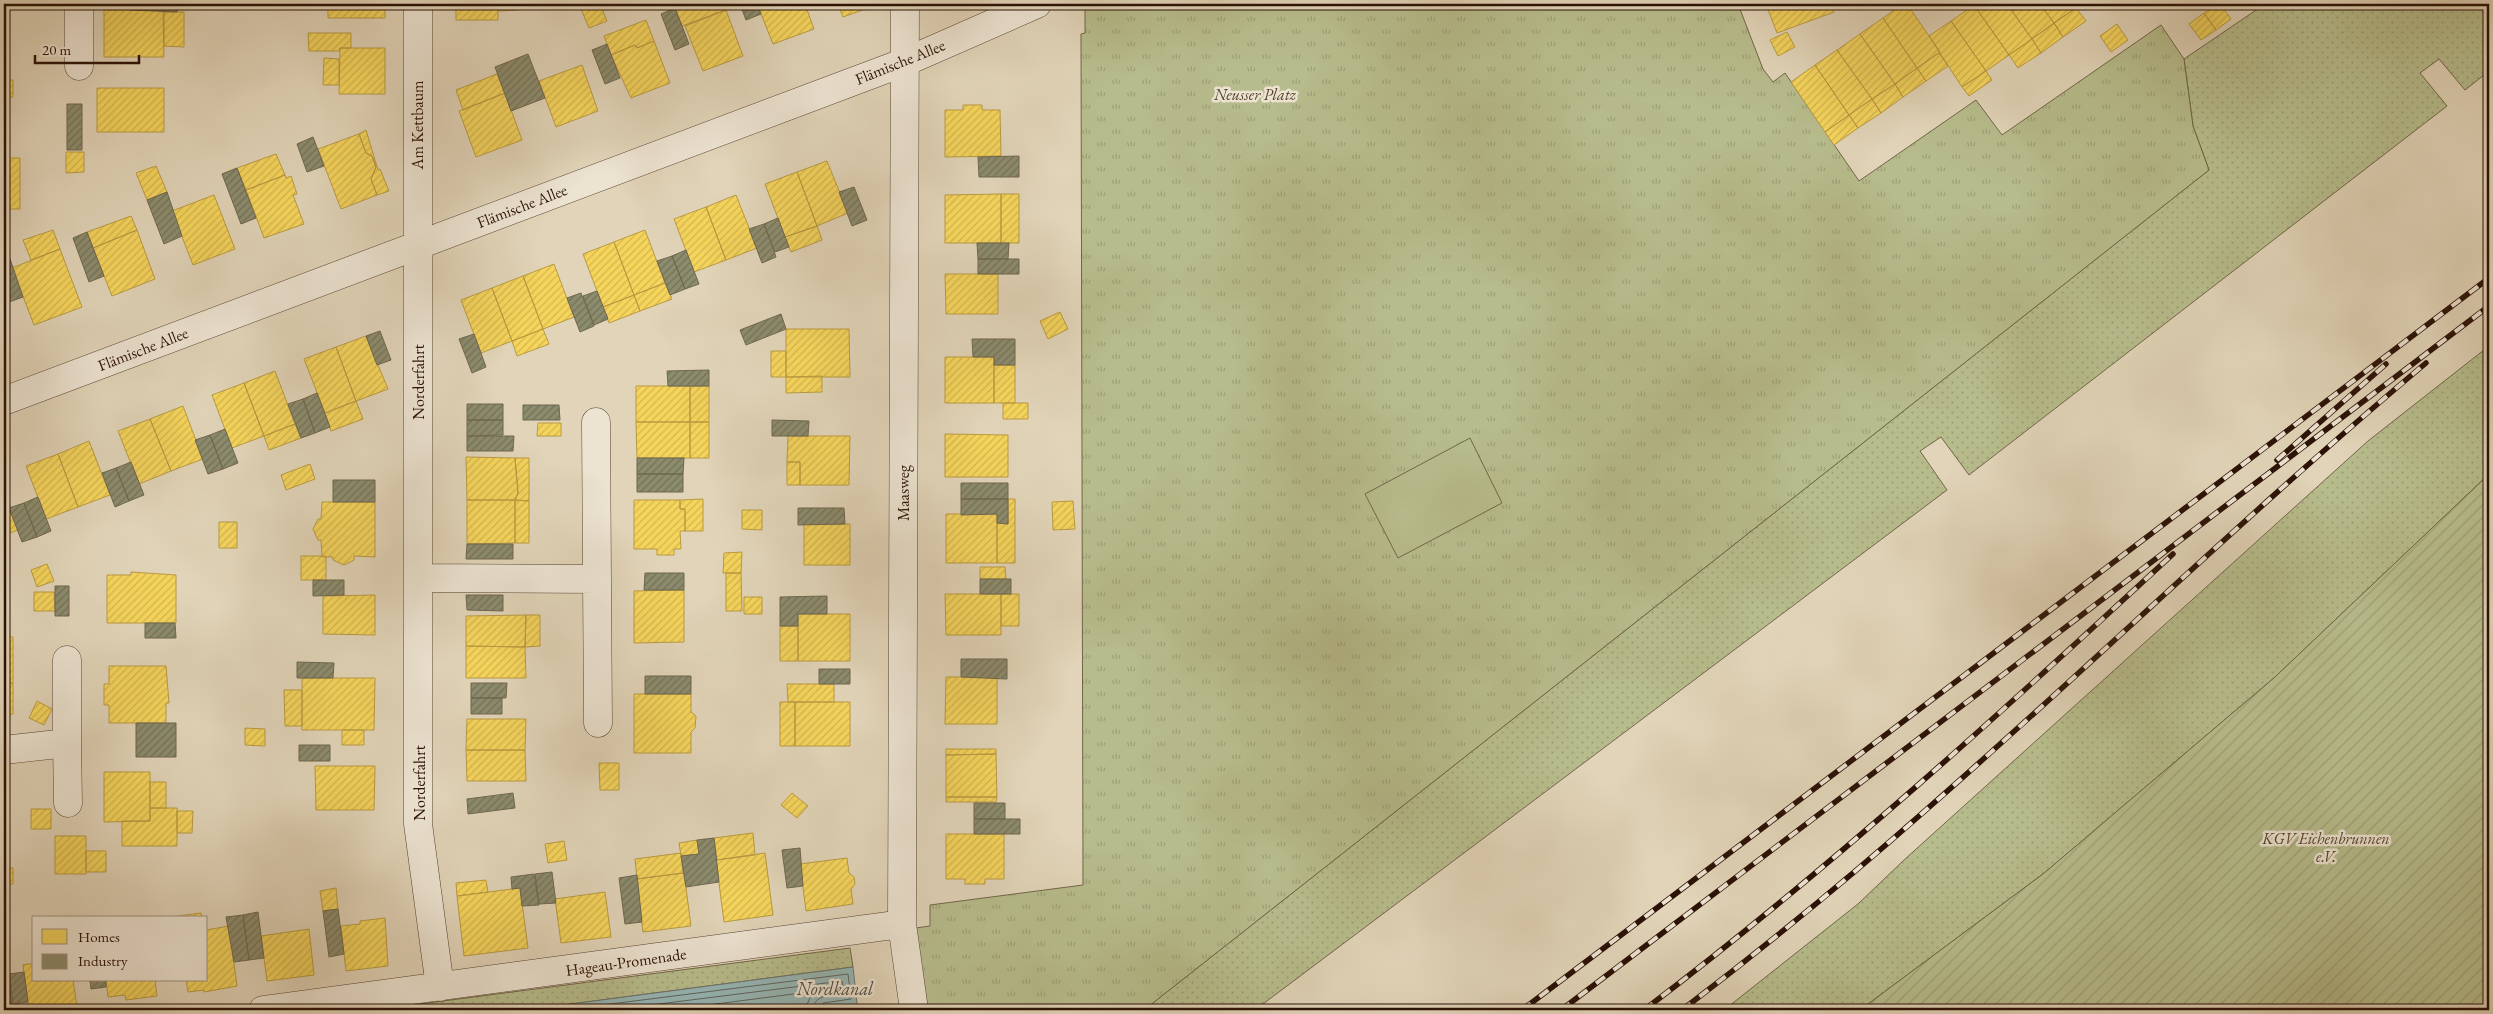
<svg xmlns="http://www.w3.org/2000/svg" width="2493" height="1014" font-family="'EB Garamond',serif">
  <defs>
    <pattern id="grass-dots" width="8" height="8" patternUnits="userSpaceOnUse" patternTransform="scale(1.25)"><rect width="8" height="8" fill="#b7bc8c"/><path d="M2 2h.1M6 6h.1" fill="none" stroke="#9ea177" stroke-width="1.8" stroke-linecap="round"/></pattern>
    <pattern id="park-tufts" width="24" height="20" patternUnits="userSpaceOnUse" patternTransform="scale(1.25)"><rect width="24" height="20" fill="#b7bc8c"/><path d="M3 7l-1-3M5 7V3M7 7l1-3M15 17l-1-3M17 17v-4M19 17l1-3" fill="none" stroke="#9ea177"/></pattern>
    <pattern id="garden-furrows" width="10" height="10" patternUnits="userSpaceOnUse" patternTransform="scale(1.25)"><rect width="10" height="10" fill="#b7bc8c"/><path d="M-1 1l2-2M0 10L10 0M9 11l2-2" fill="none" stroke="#9ea177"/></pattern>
    <pattern id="homes-hatch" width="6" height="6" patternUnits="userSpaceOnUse" patternTransform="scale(1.25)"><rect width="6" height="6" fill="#f6d55c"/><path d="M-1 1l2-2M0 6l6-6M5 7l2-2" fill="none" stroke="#d3b64e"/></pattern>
    <pattern id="industry-hatch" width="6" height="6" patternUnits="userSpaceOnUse" patternTransform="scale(1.25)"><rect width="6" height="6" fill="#8c8c6e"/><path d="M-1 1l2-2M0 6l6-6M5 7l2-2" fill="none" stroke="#737158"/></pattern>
  </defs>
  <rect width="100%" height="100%" fill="#e1d4b8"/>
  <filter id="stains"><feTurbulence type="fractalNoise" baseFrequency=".004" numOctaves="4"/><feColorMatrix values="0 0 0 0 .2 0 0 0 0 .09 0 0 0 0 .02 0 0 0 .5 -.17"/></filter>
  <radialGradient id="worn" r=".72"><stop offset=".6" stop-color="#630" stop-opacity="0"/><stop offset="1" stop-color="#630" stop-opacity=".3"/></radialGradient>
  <path fill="url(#grass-dots)" stroke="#716649" d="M2265 4H2489V71L2465 90 2439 59 2420 73 2447 106 1969 475 1941 437 1920 451 1947 490 1255 1010H1144L2209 170 2193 126 2184 59Z
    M2489 346V474L2275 677 2043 874 1860 1010H1724L1858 904 1904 860 2368 441Z
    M850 948 853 967 525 1010H374Z"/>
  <path fill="url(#park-tufts)" stroke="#716649" d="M1085 4H1738L1763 69 1773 82 1785 73 1859 181 1976 100 2002 135 2161 25 2184 59 2193 126 2209 170 1144 1010H926L916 928 930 926V905L1083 885 1081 34 1085 33Z"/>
  <path fill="url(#garden-furrows)" stroke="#716649" d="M2489 474V1010H1860L2043 874 2275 677Z"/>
  <path fill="#b7bc8c" stroke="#716649" d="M1470 438 1502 503 1398 558 1365 494Z"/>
  <path fill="#96b7b6" stroke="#6b7570" d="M853 967 857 1004 806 1010H525Z"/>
  <path fill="url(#homes-hatch)" stroke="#b99a42" d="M328 4H385V18H328Z
    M456 4H498V20H456Z
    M498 4H519V10L498 11Z
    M594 4H600L607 21 589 28 581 9Z
    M687 4H723L726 10 682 26 675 8Z
    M757 4H805L814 29 773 44Z
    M838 4H879L843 17Z
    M1774 4H1830L1834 12 1777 33 1767 7Z
    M1903 4H1907L1940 52 1917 68 1883 18Z
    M1976 4H2007L2032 39 2009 55 1974 5Z
    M2007 4H2040L2054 23 2032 39Z
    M2040 4H2073L2076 8 2054 23Z
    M2218 4H2220L2231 19 2216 30 2204 13Z
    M1974 5 2009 55 1986 71 1951 21Z
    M2076 8 2086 21 2063 37 2054 23Z
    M104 10H163L164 57H104Z
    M726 10 743 56 703 71 685 26Z
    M164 12H184V47L164 46Z
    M2204 13 2216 30 2201 40 2189 24Z
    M1883 18 1917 68 1895 84 1860 34Z
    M646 20 654 41 637 48 635 45 611 55 604 36Z
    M1951 21 1986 71 1962 87 1929 36Z
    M2054 23 2063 37 2041 53 2032 39Z
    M2117 24 2128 40 2111 52 2100 36Z
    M1787 32 1795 47 1778 56 1770 40Z
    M308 33H351V48H340L339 51H309Z
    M1860 34 1895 84 1872 99 1837 50Z
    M2032 39 2041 53 2018 68 2009 55Z
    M654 41 670 83 631 98 611 55 635 45 637 48Z
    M340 48H385V94H339Z
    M1837 50 1872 99 1849 115 1815 65Z
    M1939 53 1948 66 1926 81 1917 68Z
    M324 58 339 59V85H323Z
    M582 65 598 111 556 127 539 81Z
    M1815 65 1849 115 1825 132 1791 82Z
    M1917 68 1926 81 1903 97 1895 84Z
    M1986 71 1992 80 1969 96 1962 87Z
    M497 74 505 93 463 110 456 90Z
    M4 80H13V97H4Z
    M1895 84 1903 97 1881 113 1872 99Z
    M97 88H164V132H97Z
    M505 93 522 140 476 157 459 111Z
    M4 97H8L7 143H4Z
    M1872 99 1881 113 1858 128 1849 115Z
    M963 105H982V110H1000L1001 156 945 157V110H963Z
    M1849 115 1858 128 1834 145 1825 132Z
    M366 130 378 170 380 169 389 191 377 195 371 179 376 167 372 156 366 153 359 134Z
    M359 134 366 153 372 156 376 167 371 179 377 195 341 209 318 149Z
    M66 152H84V172L66 173Z
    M276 154 285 175 246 190 237 168Z
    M4 158H20V209H4Z
    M827 161 848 213 817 226 797 172Z
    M156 166 167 192 147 200 136 173Z
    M797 172 817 226 785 237 765 184Z
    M285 175 286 178 291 176 297 194 293 195 304 224 264 238 246 190Z
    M1001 194V243H945V195Z
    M1001 194H1019V243H1001Z
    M214 195 235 249 193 265 172 211Z
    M736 195 757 248 726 260 706 207Z
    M706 207 726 260 694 272 674 219Z
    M131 216 137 230 93 248 87 232Z
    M817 226 822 240 791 252 785 237Z
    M53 230 60 249 31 260 23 240Z
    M137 230 155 279 112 296 93 248Z
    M645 230 665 283 634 295 614 242Z
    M614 242 634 295 603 307 583 254Z
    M60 249 82 307 34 325 12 268Z
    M554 264 574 317 543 329 523 276Z
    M945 274H998V314H946Z
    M523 276 543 329 512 341 492 288Z
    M665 283 672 299 640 311 634 295Z
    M492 288 512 341 481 353 461 300Z
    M634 295 640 311 609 323 603 307Z
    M1060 312 1068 329 1048 339 1040 321Z
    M543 329 549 344 517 356 512 341Z
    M786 329H849L850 377H786Z
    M366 336 388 389 356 401 336 347Z
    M336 347 356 401 325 413 304 359Z
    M771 351H786V377H771Z
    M945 357H994V403H945Z
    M994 365H1015V403H994Z
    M275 371 295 424 264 436 244 383Z
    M822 376V392L786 393V377Z
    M244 383 264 436 232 448 212 395Z
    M636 386H690V422H636Z
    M690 386H709V422H690Z
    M356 401 363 419 331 431 325 413Z
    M1003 403H1028V419H1003Z
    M183 406 203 459 171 471 150 419Z
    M150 419 171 471 139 484 118 431Z
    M636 422H690V458H637Z
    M690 422H709V458H690Z
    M538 423H561V436H537Z
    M295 424 301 438 269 450 264 436Z
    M945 434 1008 435V477H945Z
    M788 436H850L849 485H800V462H787Z
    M89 441 110 495 78 507 58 454Z
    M58 454 78 507 46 519 26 466Z
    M466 457 515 458 518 493 515 500H467Z
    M515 458H529V501L515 500 518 493Z
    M787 462H800V485H787Z
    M310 464 315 479 286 490 281 475Z
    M4 493 18 530 4 535Z
    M703 499V531H685V509H680V500Z
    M1008 499H1015V563H997V523L1008 524Z
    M467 500H515V543L467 544Z
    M515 500 529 501V543H515Z
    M634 500H680V509H685V531H680L681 549H674V555H657V549H634Z
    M1073 501 1075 529 1053 530 1052 502Z
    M322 502H375V557L354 556V560L344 565 333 560V557H322L321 540H318L313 529 318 519H321Z
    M742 510H762V530L742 529Z
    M946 514H997V563H946Z
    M219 522H237V548H219Z
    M804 524H850V565H804Z
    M742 552 741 573H723L724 553Z
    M301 556H326V580H301Z
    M47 564 54 581 37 587 31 570Z
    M980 567H1005L1006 579H980Z
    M131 572 176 575V623H107V575H131Z
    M726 573H741L742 611H726Z
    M684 590V642L634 643V591Z
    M34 592H54L55 611H34Z
    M945 594H1001V635H946Z
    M1001 594H1019V626H1001Z
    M375 595V635L323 634V596Z
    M744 597H762V614H744Z
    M798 614H850V661H798Z
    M526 615 525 647 466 646V616Z
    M526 615H540V646L525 647Z
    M780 626H798V661H780Z
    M4 637H13V683H4Z
    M466 646 525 647 526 678H466Z
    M109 666H166L169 703H166V723H109V705H104V684H109Z
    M946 677H997V724H945Z
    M302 678H375L374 730H302Z
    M4 683H13V714H4Z
    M787 684H834V702H788Z
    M284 690H302V726H285Z
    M634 694H691V712L696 716 695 728 691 732V753H634Z
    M37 701 52 709 44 725 29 718Z
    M780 702H795V746H780Z
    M795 702H850V746H795Z
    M467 719H526L525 750H466Z
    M245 728 265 729V746L245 745Z
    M342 730H364V745H342Z
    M946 749H996V754L946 755Z
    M466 750H525L526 781H467Z
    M996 754 997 797H946V755Z
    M599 763H619V790H600Z
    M315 766H375L374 810H316Z
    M104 772H150V821L104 822Z
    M150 782H166V808H150Z
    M792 793 808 806 797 818 781 805Z
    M946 797H997L996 802H946Z
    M150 808H177V846H122V821H150Z
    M31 809H51V829H31Z
    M177 811H193L192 833H177Z
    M9 831V868H4V832Z
    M753 833 755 855 717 860 714 838Z
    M946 834H1004V879H985V884H965V879H946Z
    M55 836H86V874H55Z
    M697 840 699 854 681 856 679 843Z
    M564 841 567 860 548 863 545 844Z
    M86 851H106V872H86Z
    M681 853 683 873 637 879 635 859Z
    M765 853 773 915 724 922 716 860Z
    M847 858 849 873 854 877 855 884 851 889 853 904 806 911 800 864Z
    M4 868H13V884L4 886Z
    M684 873 691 926 643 932 636 879Z
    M486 880 488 892 457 896 456 883Z
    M336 888 338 909 323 911 320 891Z
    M520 888 528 948 464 956 457 896Z
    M605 892 611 937 561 943 555 899Z
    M201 913 202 918H178V916Z
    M385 918 388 966 346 971 341 926 360 924V921Z
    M229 926 237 986 204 992V990L188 992 186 980H206V930Z
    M309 929 314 975 267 981 261 936Z
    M29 964H34V980H73L77 1006 29 1010 23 965Z
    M106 980H155L157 996 126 1000 125 995 108 997Z"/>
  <path fill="url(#industry-hatch)" stroke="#6f674f" d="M130 4H177V12L130 10Z
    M740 4H757L761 14 746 20Z
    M675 8 689 44 675 50 661 14Z
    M607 44 620 78 605 84 592 50Z
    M528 54 545 98 511 111 495 67Z
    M67 104H82V150H67Z
    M313 137 324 166 307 172 297 144Z
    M1019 156V177H979L978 157Z
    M237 168 256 218 241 224 222 174Z
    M854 187 867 220 852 226 839 192Z
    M167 192 182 236 164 244 147 200Z
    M778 218 789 247 775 252 764 224Z
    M764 224 776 257 762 263 749 229Z
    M87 232 104 276 89 282 73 238Z
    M977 243H1009L1008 259H978Z
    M686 250 699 284 685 289 672 256Z
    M8 253 23 297 9 302 4 288V254Z
    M672 256 685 289 670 295 657 261Z
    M978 259H1019V274H978Z
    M597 291 608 319 594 325 583 296Z
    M581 293 594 326 580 332 567 298Z
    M781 314 786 329 746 345 740 330Z
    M380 331 391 360 377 365 366 336Z
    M474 334 486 367 472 373 459 339Z
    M972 339H1015V365H994V357H973Z
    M709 370V386H668L667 371Z
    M317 393 330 427 315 433 303 399Z
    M303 399 315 433 301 438 288 404Z
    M467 404H503V420H467Z
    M523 405H559L560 420H523Z
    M467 420H503V435L467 436Z
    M772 420 809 421 808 436H772Z
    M225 429 238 463 223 469 210 435Z
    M210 435 223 469 208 474 195 440Z
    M467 436H514L513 451H467Z
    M637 458H684L683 474H637Z
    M131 462 144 495 129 501 116 468Z
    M116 468 129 501 115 507 102 473Z
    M637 474H683V492H637Z
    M333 480H375V502H333Z
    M961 483H1008V499H961Z
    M38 497 51 531 37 537 24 503Z
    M961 499H1008V524L997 523V514L961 515Z
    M24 503 37 537 22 542 9 508Z
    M798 508H844L845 524 798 525Z
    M467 544H513V559H466Z
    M645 573H684V590H644Z
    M980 579H1011V594H980Z
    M313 580H344V595L313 596Z
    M55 586H69V616H55Z
    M466 595H503V611L467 610Z
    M827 596V614H798V626H780V597Z
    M145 623H175L176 638H145Z
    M961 659H1007V679L961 677Z
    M297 662 334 663 333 678H297Z
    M819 669H850V684H819Z
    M645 676H691V694H645Z
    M471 683H507L506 698H471Z
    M471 698H502V714H471Z
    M136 723H176V757H136Z
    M299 745H330V761H299Z
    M513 793 515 808 468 814 467 799Z
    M974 803H1005V819H974Z
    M974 819H1020V834H974Z
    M714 838 719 882 686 887 681 856 699 854 697 840Z
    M800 848 803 886 787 888 782 850Z
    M552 872 556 903 539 904 535 874Z
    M534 874 539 905 522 906 520 888 512 889 511 877Z
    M637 875 642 922 625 924 619 878Z
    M338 909 344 954 329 957 323 911Z
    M258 912 264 958 249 960 243 915Z
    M243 915 249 960 234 962 226 917Z
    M4 958H6L12 1003 4 1005Z
    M24 972 28 1002 13 1004 9 974Z
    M90 980H106V987L91 989Z"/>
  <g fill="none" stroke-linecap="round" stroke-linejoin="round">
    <path stroke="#60645e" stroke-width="1" d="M563 1010 848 974 851 999 823 1003 819 1010
      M611 1010 842 981 844 993C831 997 814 993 813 1010
      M669 1010 809 992 811 995 805 1010"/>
    <defs>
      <path id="street" d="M79 4V66
        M418 4V824L440 987
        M905 4 902 924 914 1010
        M4 401 905 62 1037 4
        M419 578 597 579 596 422
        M597 579 598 723
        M67 743 68 803
        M4 750 67 743V660
        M263 1010 902 924"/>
    </defs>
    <use href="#street" stroke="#584232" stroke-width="29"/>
    <use href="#street" stroke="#ece3d1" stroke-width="28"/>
    <defs>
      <path id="rail" d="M2277 460 2386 364
        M1522 1010 2489 278
        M1561 1010 2489 306
        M1644 1010C1830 869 2002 712 2173 554
        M1682 1010C1766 946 1848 879 1927 809 2095 662 2255 506 2426 363"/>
    </defs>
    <use href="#rail" stroke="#2b1106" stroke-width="5.5"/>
    <use href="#rail" stroke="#ece3d1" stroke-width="4" stroke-dasharray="11" stroke-linecap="butt"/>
  </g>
  <g text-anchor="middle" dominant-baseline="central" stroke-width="5" stroke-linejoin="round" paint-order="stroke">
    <g font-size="16" fill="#2b1106" stroke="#ece3d1">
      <text transform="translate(900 62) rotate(-22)">Flämische Allee</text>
      <text transform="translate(417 125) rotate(-90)">Am Kettbaum</text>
      <text transform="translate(522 206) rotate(-21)">Flämische Allee</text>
      <text transform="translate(143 349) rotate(-21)">Flämische Allee</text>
      <text transform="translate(418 382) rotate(-90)">Norderfahrt</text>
      <text transform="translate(903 493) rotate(-90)">Maasweg</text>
      <text transform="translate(419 783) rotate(-90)">Norderfahrt</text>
      <text transform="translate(626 962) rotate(-8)">Hageau-Promenade</text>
    </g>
    <g font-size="16" font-style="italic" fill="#55442e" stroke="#ece3d1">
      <text x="1255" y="94">Neusser Platz</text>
      <text x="2326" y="838">KGV Eichenbrunnen<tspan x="2326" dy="18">e.V.</tspan></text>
    </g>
    <g font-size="18" font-style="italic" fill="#504b44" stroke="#ece3d1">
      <text x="835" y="988">Nordkanal</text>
    </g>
  </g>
  <rect width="2493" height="1014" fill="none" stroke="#e1d4b8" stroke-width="20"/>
  <rect x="5" y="5" width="2483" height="1004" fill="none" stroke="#2b1106" stroke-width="2.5"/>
  <rect x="10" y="10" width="2473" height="994" fill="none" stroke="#2b1106"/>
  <rect x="32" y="916" width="175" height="65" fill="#ece3d1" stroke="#9f8f80"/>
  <rect x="42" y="929" width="25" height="15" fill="#f6d55c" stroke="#9f8f80"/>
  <text x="78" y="942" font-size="15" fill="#2b1106">Homes</text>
  <rect x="42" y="954" width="25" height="15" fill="#8c8c6e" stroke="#9f8f80"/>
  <text x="78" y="966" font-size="15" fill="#2b1106">Industry</text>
  <path d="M35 55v8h104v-8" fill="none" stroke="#2b1106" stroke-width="2.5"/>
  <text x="42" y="55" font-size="15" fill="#2b1106" stroke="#ece3d1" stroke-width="4" paint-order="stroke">20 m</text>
  <rect width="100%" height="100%" filter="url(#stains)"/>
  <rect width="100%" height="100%" fill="url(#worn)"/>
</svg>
